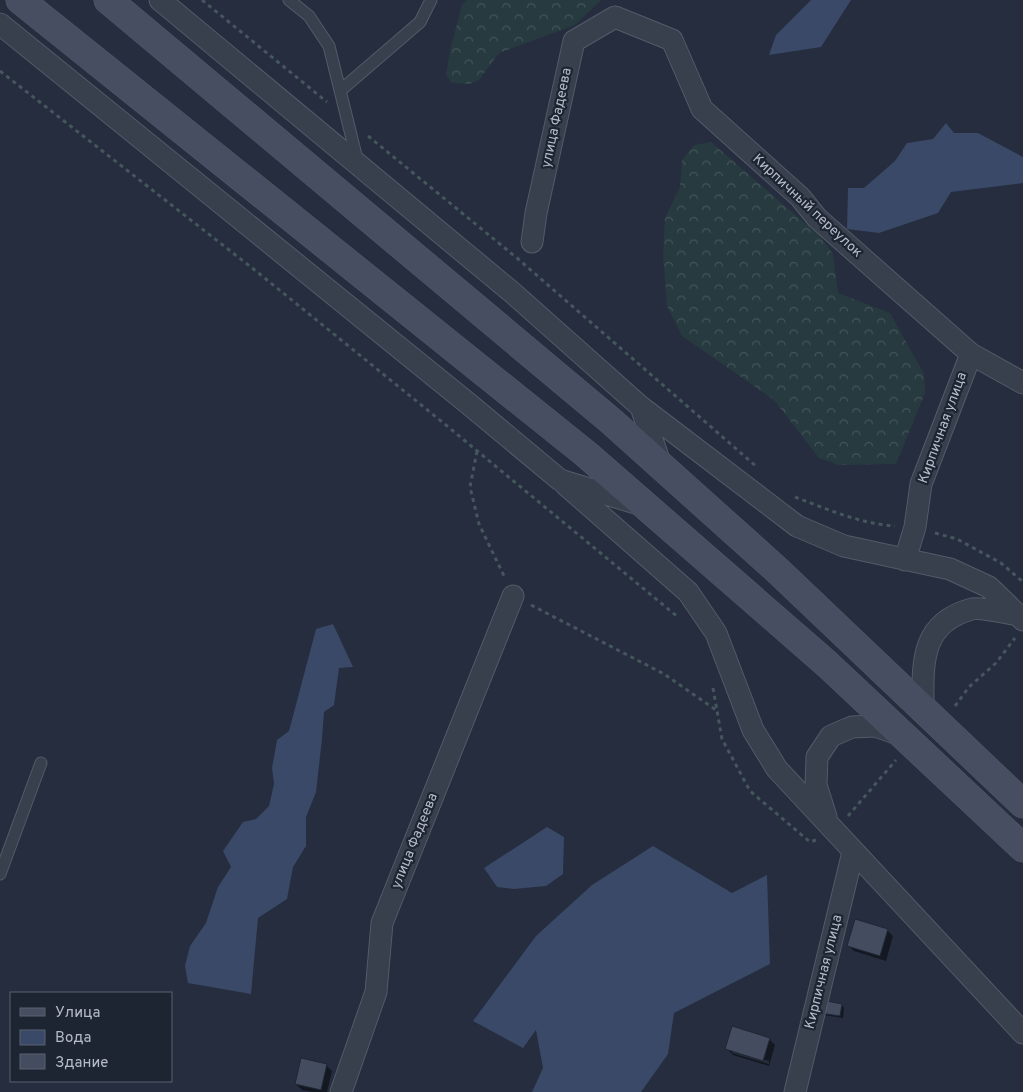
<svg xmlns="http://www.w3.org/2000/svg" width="1023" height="1092" font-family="Overpass,sans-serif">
  <defs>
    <pattern id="forest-crowns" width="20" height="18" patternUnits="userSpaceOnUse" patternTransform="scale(1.25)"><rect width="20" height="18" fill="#273a3f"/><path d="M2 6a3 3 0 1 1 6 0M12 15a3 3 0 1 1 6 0" fill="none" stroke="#445559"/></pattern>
  </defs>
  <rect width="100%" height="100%" fill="#252d3e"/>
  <path fill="url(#forest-crowns)" d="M467 0H601L575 25 499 53 479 80 470 84 452 83 446 75 450 50 462 5Z
    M711 142 820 236 833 254 838 293 890 313 924 374 925 393 896 464 839 465 819 458 774 400 682 336 667 306 663 256 665 218 680 187 682 160 694 145Z"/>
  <path fill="#3a4967" d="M811 0H851L821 47 769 55 776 35Z
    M946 123 954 133H978L1023 157V183L951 192 938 213 879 233 847 229 848 188H864L895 161 907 143 933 139Z
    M333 624 353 667 339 668 334 705 324 712 322 739 316 792 306 817V846L293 867 287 899 258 918 251 994 188 983 185 966 190 946 206 923 218 887 231 867 223 851 243 822 256 819 269 806 274 784 272 768 277 740 289 731 316 629Z
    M547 827 564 837 563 874 546 886 514 889 497 887 484 868Z
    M653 846 732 893 767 875 770 964 674 1013 668 1054 641 1092H532L543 1068 536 1030 523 1048 473 1021 536 936 592 885Z"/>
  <path fill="#0007" fill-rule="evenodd" d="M887 930 893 936 886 961 854 951 848 945Z
    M842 1005 844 1008 843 1018 824 1015 821 1012Z
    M769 1039 775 1045 769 1066 733 1055 727 1049ZM732 1050 769 1061V1064L732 1053Z
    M326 1065 332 1071 327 1092H312L302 1090 296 1084Z"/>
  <path fill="#444d60" stroke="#1f2735" d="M855 919 888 929 880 956 847 946Z
    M822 1000 842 1004 840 1016 820 1013Z
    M732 1026 770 1038 763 1061 725 1049Z
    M301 1058 327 1064 321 1090 295 1084Z"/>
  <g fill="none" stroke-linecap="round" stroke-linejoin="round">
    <defs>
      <path id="lane" d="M289 0 309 16 329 46 358 163
        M341 90 420 22 431 0
        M0 874 41 763"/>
      <path id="street" d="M160 0 514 294 641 407 797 526 844 546 950 569 989 587 1023 620
        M0 24 470 405 560 480 642 505
        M532 242 536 213 574 41 615 17 672 40 702 109 800 197 817 218 971 354 1023 383
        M641 407 661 466
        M566 485 688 592 716 633 753 730 777 769 1023 1033
        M905 560 915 527 921 484 971 354
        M923 709C923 665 919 623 972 609 980 607 1007 613 1018 615
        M826 817 816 785 817 757 831 736 852 727 875 726 901 735
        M341 1092 376 992 382 923 513 596
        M795 1092 853 852"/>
      <path id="secondary" d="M20 0 586 454 827 664 1023 848
        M108 0 611 421 777 570 1023 804"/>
    </defs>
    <use href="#lane" stroke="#535b69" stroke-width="13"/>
    <use href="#street" stroke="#535b69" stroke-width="23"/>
    <use href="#secondary" stroke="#535b69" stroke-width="29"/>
    <path stroke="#45575c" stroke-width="3" stroke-dasharray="4 4" stroke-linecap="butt" d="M202 0 327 102
      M0 71 256 271 441 421 679 618
      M368 136 517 258 757 467
      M477 451 470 487 479 524 505 578
      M795 497C827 509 861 524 895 526
      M935 533 957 539 1001 563 1023 582
      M531 605 664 674 716 710
      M713 688 722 739 750 791 810 842 816 840
      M955 706 969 687 996 663 1015 638
      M848 816 896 760"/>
    <use href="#lane" stroke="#38404e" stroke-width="11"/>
    <use href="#street" stroke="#38404e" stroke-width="21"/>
    <use href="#secondary" stroke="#474e61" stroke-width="28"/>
  </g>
  <g text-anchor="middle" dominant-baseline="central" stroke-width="4.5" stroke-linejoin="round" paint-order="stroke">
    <g font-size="14" fill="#b5bbc9" stroke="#1d2533">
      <text transform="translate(557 118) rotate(-78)">улица Фадеева</text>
      <text transform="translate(807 206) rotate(43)">Кирпичный переулок</text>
      <text transform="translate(943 428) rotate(-70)">Кирпичная улица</text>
      <text transform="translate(415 841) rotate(-68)">улица Фадеева</text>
      <text transform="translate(824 972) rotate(-76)">Кирпичная улица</text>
    </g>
  </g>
  <rect x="10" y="992" width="162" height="90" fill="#1d2533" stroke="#5a616f"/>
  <rect x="20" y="1008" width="25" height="8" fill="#474e61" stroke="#5a616f"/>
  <text x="55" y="1017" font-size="15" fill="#b5bbc9">Улица</text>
  <rect x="20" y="1030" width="25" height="15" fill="#3a4967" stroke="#5a616f"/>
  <text x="55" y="1042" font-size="15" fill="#b5bbc9">Вода</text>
  <rect x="20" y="1054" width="25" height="15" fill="#444d60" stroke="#5a616f"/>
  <text x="55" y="1067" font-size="15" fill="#b5bbc9">Здание</text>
</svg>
